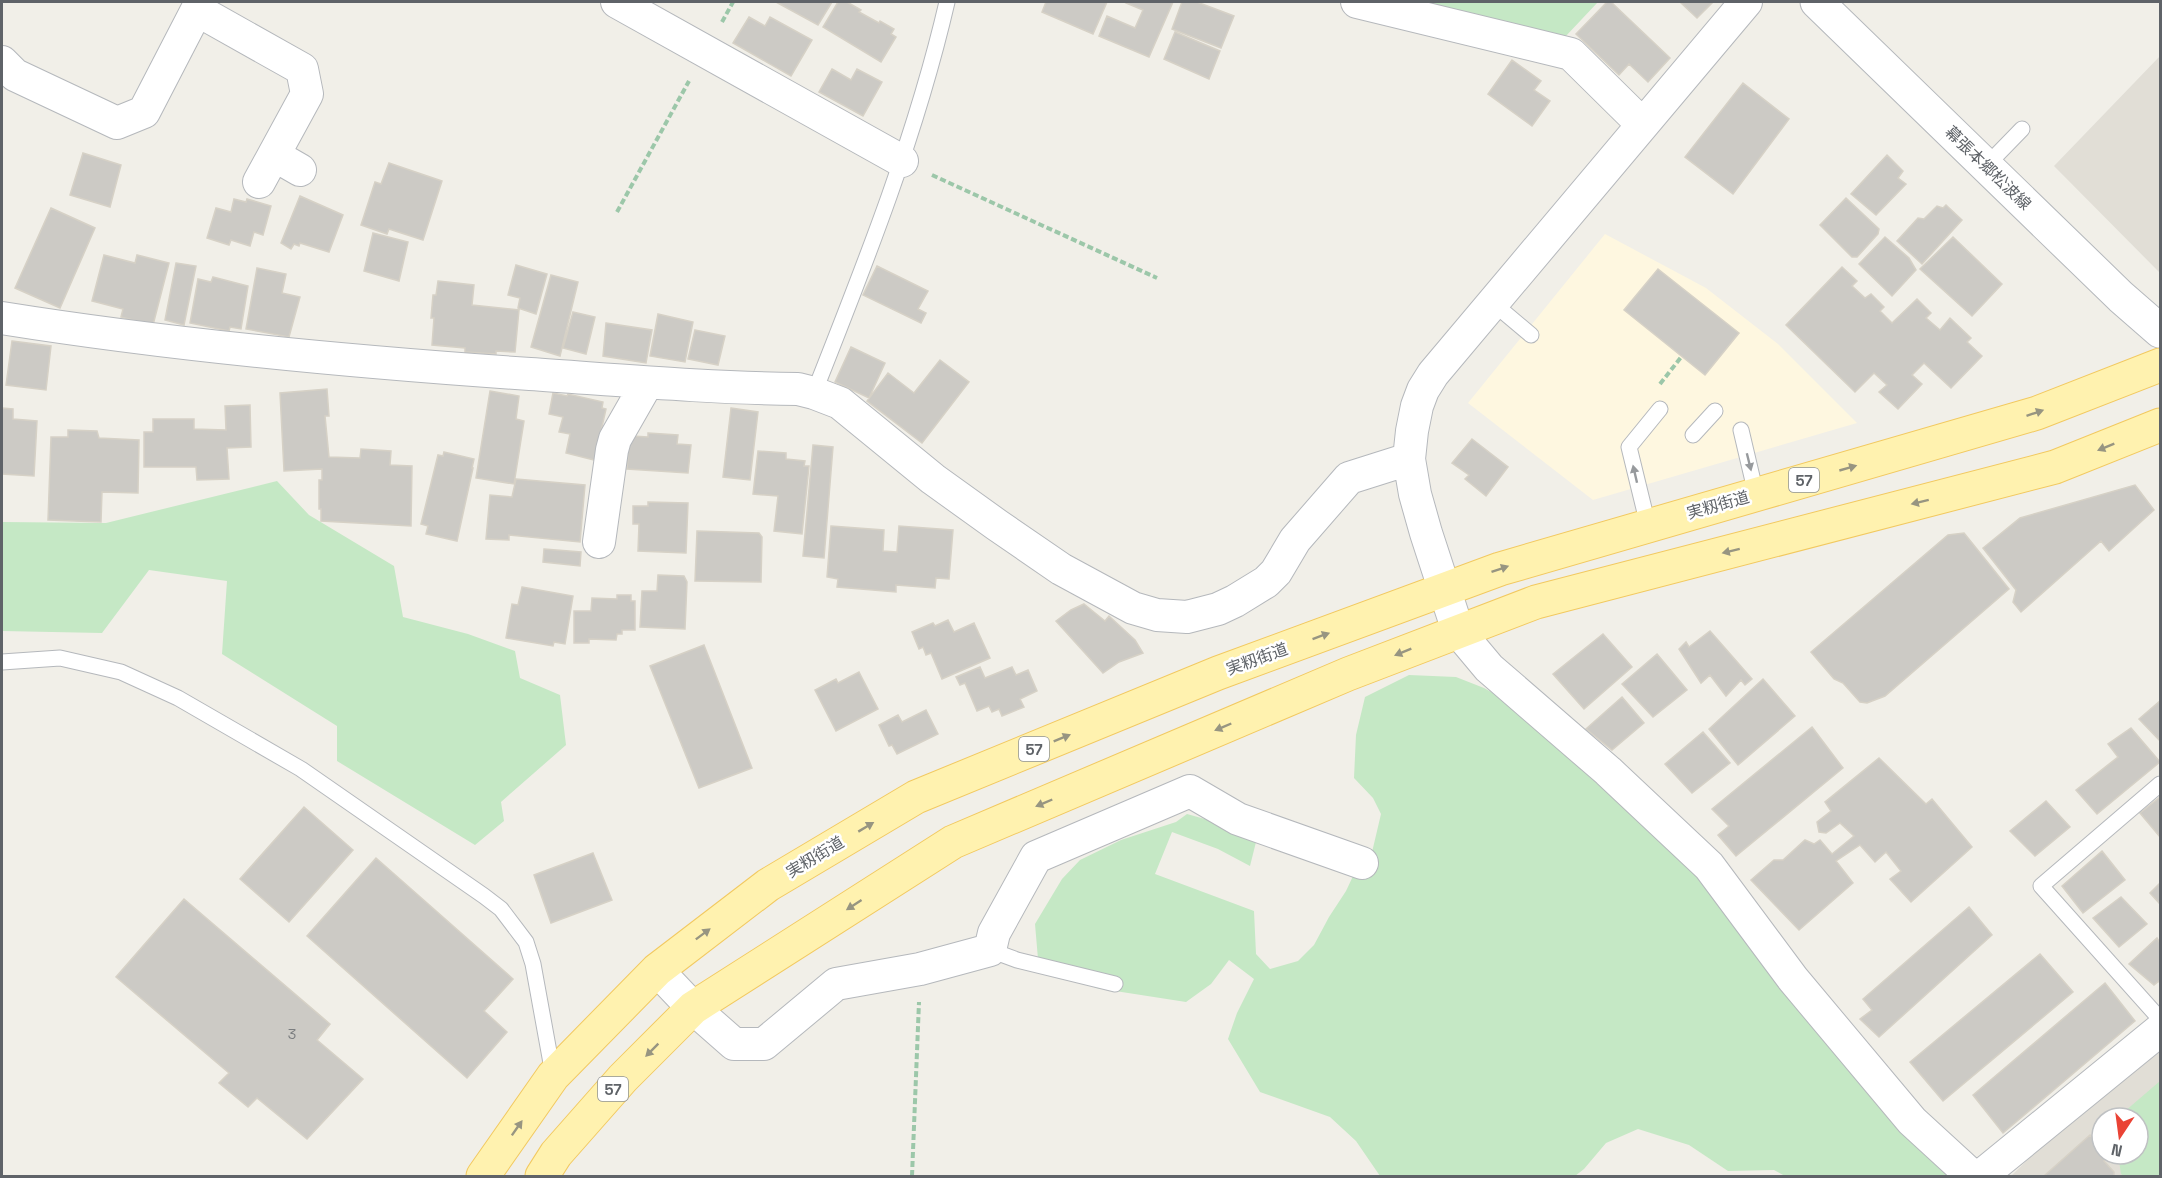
<svg xmlns="http://www.w3.org/2000/svg" width="2162" height="1178" font-family="'Space Grotesk','Noto Sans JP',sans-serif">
  <rect width="100%" height="100%" fill="#f1efe8"/>
  <path fill="#fef7e0" d="M1605 234 1706 288 1778 344 1857 423 1593 500 1468 403Z"/>
  <path fill="#e1ded6" fill-rule="evenodd" d="M2160 56V273L2054 166Z
    M2160 1044V1176H2011L2068 1120ZM2102 1118H2138V1154H2102Z"/>
  <path fill="#c5e8c5" d="M1421 2H1598L1565 37Z
    M277 481 309 515 394 566 403 617 468 634 515 651 520 678 560 695 566 745 501 802 504 821 475 845 337 761V726L222 654 227 581 149 570 102 633 2 631V522L106 523Z
    M1409 675 1456 677 1484 688 1598 752 1982 1176H1785L1774 1170 1728 1171 1689 1145 1638 1129 1606 1143 1584 1169 1575 1176H1380L1356 1141 1330 1117 1260 1092 1228 1039 1237 1013 1254 979 1229 960 1211 984 1186 1002 1096 988 1038 959 1035 924 1062 879 1080 860 1121 840 1176 822 1187 814 1258 834 1250 866 1218 849 1172 832 1155 874 1254 911 1256 954 1270 969 1298 961 1314 945 1329 917 1346 891 1354 874 1369 865 1381 814 1373 798 1354 778 1356 735 1365 697Z
    M2160 1081V1176H2124L2121 1174 2118 1154H2138V1118H2117Z"/>
  <path fill="#cccac5" stroke="#d6d1c6" stroke-width="1.5" d="M776 2H832L818 25Z
    M838 2H847L861 10 859 12 879 23 880 21 894 29 891 34 896 37 881 62 823 27Z
    M1046 2H1107L1093 34 1042 12Z
    M1127 2H1173L1149 57 1099 36 1107 16 1135 28 1143 10 1126 3Z
    M1182 2H1197L1234 16 1221 48 1172 29Z
    M1607 2H1611L1670 58 1648 82 1629 64 1619 75 1576 34Z
    M1680 2H1713L1697 18Z
    M749 17 765 26 770 17 812 40 791 76 733 43Z
    M1175 32 1220 51 1209 79 1164 59Z
    M1512 60 1541 81 1534 90 1550 101 1532 126 1488 94Z
    M832 69 851 80 857 69 882 82 863 116 819 92Z
    M1743 83 1789 119 1733 194 1685 157Z
    M83 153 121 165 110 207 70 195Z
    M1887 155 1903 171 1898 178 1906 184 1876 215 1851 194Z
    M389 163 442 181 423 240 389 229 387 234 361 225 375 182 381 184Z
    M300 196 343 215 329 252 300 243 299 246 294 244 291 249 281 243Z
    M1846 198 1879 229 1878 234 1857 257H1852L1820 225Z
    M234 199 246 202 247 199 271 206 263 235 254 232 250 246 231 240 229 245 207 238 216 208 231 212Z
    M1946 205 1962 220 1922 264 1897 241 1918 218 1924 219 1937 206 1943 208Z
    M51 208 95 228 60 308 15 288Z
    M373 233 408 242 399 281 364 271Z
    M1885 237 1909 258 1916 270 1892 296 1859 264Z
    M1953 237 2002 284 1972 316 1920 269Z
    M104 255 135 263 137 255 169 263 153 325 121 317 123 309 92 301Z
    M176 263 196 266 184 325 165 320Z
    M516 265 547 274 536 314 518 308 520 298 508 295Z
    M877 266 928 291 918 309 926 313 921 323 863 295Z
    M1842 267 1857 281 1852 286 1865 298 1871 294 1884 307 1880 311 1892 323 1917 299 1931 313 1926 318 1940 330 1950 318 1971 338 1967 342 1982 356 1951 388 1924 363 1912 375 1922 384 1898 409 1879 392 1887 385 1874 373 1855 392 1786 325Z
    M257 268 286 274 282 293 300 297 289 337 246 329Z
    M1658 269 1739 333 1705 375 1624 310Z
    M551 275 578 282 560 356 531 347Z
    M213 277 248 286 241 329 230 327 229 331 190 323 198 279 211 282Z
    M438 281 474 285 472 305 519 310 515 352 496 351V354L465 352V348L432 345 434 318H431L433 295H436Z
    M573 312 595 317 586 354 563 348Z
    M658 314 693 322 685 362 650 356Z
    M606 323 652 330 646 363 603 356Z
    M695 330 725 336 718 365 688 359Z
    M12 341 51 346 46 390 6 385Z
    M851 347 885 363 869 398 835 382Z
    M940 360 969 382 922 443 867 401 888 373 914 393Z
    M327 389 329 416H325L329 457 360 458 361 449 391 451 390 465 412 466 411 526 321 521V509H319V480H322V469L284 471 280 393Z
    M490 391 519 396 516 419 524 421 514 484 476 478Z
    M553 393 567 396 568 394 603 402 602 408 606 409 599 440 598 461 566 453 570 434 559 432 563 417 549 414Z
    M250 405 251 447 227 448 229 479 197 480 196 467H144V432H153V419H194V429L226 430 225 406Z
    M2 408 13 409V419L37 421 34 476 2 474Z
    M731 408 758 412 750 480 723 477Z
    M68 430 97 431 99 438 139 440 138 493 102 492 101 522 48 520 51 437H68Z
    M648 433 678 435 677 444 691 445 688 473 627 469 629 442 633 436 648 437Z
    M1472 439 1508 467 1486 496 1465 479 1469 475 1452 463Z
    M813 445 833 447 824 558 803 556Z
    M758 451 786 453V459L805 461 804 466H809L802 534 774 531 778 496 753 494Z
    M444 452 474 459 472 468H473L457 541 426 534 428 526 421 524 438 455 443 456Z
    M516 479 585 485 580 542 509 535V540L486 539 490 495 512 497Z
    M2135 485 2154 510 2109 551 2101 541 2021 612 2013 602 2016 590 1983 548 2020 518Z
    M648 502 688 503 686 553 638 551 639 524H633V506H648Z
    M831 526 884 530 883 551 897 552 899 526 953 530 949 579 936 578 935 588 896 585V592L837 587 838 579 827 577Z
    M697 531 759 533 762 537 761 582 695 581Z
    M1964 533 2009 589 1885 696 1867 703 1860 702 1843 683 1834 679 1811 652 1948 535Z
    M544 549 581 552 580 566 543 562Z
    M658 575 684 576 687 582 685 629 640 627 642 591H657Z
    M522 587 573 596 565 644 554 642 553 646 506 638 512 604 518 605Z
    M617 595H631V601H635V630H622V634H617L616 640 589 639V643H574V611H591L592 598 617 599Z
    M1084 604 1105 621 1109 616 1135 640 1143 653 1119 662 1103 673 1056 621 1071 610Z
    M948 620 954 632 974 623 990 658 942 679 931 653 926 655 923 647 919 649 912 632 933 623 935 626Z
    M1710 631 1752 679 1745 685 1741 680 1726 696 1710 675 1701 683 1679 649 1686 642 1689 647Z
    M1603 634 1632 667 1584 709 1553 674Z
    M704 645 752 768 699 788 650 666Z
    M1657 654 1687 690 1653 717 1622 684Z
    M980 667 985 678 1012 667 1016 675 1028 670 1037 691 1020 699 1024 707 1002 716 999 709 992 712 989 706 977 711 965 683 960 685 956 677Z
    M859 672 878 709 836 731 815 690 836 679 838 683Z
    M1763 679 1795 716 1738 765 1709 729Z
    M1622 697 1644 723 1612 750 1586 729Z
    M2160 701V741L2139 719Z
    M926 710 938 734 897 754 892 745 889 746 879 725 898 715 902 722Z
    M1812 727 1843 768 1736 856 1718 835 1729 826 1712 809Z
    M2131 728 2160 762 2097 814 2076 790 2118 757 2108 744Z
    M1703 732 1730 763 1692 793 1665 764Z
    M1879 758 1926 804 1932 799 1972 847 1911 902 1890 879 1901 871 1886 852 1875 862 1860 845 1836 861 1853 883 1799 930 1751 880 1774 860H1783L1805 840 1814 844 1820 840 1832 854 1854 836 1840 823 1826 833 1819 832 1817 822 1831 811 1825 802Z
    M2160 797V837L2140 813Z
    M2046 801 2070 827 2035 856 2010 831Z
    M304 807 353 850 289 922 240 879Z
    M2102 851 2125 880 2083 913 2062 886Z
    M593 853 612 900 551 923 534 875Z
    M376 858 513 979 484 1011 507 1032 467 1078 307 936Z
    M2160 883V904L2150 893Z
    M2121 897 2147 924 2119 947 2093 918Z
    M184 899 330 1024 317 1040 363 1079 307 1139 257 1098 248 1107 219 1083 229 1073 116 977Z
    M1969 907 1992 935 1879 1037 1860 1019 1872 1010 1863 999Z
    M2157 938 2160 943V983L2159 981 2154 985 2129 964Z
    M2040 954 2073 992 1943 1101 1910 1062Z
    M2105 983 2135 1021 2003 1133 1973 1095Z
    M2090 1135 2102 1148V1154L2109 1156 2104 1161 2114 1172V1176H2044Z"/>
  <g fill="none" stroke-linecap="round" stroke-linejoin="round">
    <defs>
      <path id="service" d="M1986 166 2022 129
        M1493 303 1531 335
        M814 393C865 264 916 136 947 2
        M1741 430 1756 494
        M1693 435 1715 411
        M1648 525 1629 447 1660 409
        M2 662 60 658 121 672 178 698 301 769 484 896 501 909 526 942 533 964 553 1074
        M2160 784 2041 886 2160 1019
        M990 950 1017 960 1115 984"/>
      <path id="minor" d="M617 2 902 161
        M1357 2 1571 54 1642 124
        M1746 2 1433 374 1423 390 1417 406 1412 431 1409 459 1415 494 1426 533 1458 631 1489 668 1608 771 1709 866 1793 979 1912 1121 1972 1176
        M197 10 302 69 307 94 259 182
        M2 62 15 75 117 123 144 112 201 2
        M274 155 300 170
        M2 318C177 346 353 362 530 374 619 380 709 388 798 389L814 393 840 403 933 479 997 525 1061 569 1133 608 1157 615 1187 617 1218 609 1235 601 1266 582 1276 572 1295 540 1349 478 1409 459
        M599 542 612 450 615 439 647 383
        M657 970 693 1008 734 1044H764L836 984 920 969 990 950 994 933 1036 857 1190 791 1238 819 1362 863
        M1981 1176 2160 1030"/>
      <path id="tertiary" d="M1817 2 2121 297 2160 331"/>
      <path id="primary" d="M483 1176 553 1076 657 970 768 885 916 797 1218 673 1500 569 2037 413 2160 365
        M542 1176 556 1154 623 1078 693 1008 953 842 1348 674 1536 602 2055 467 2160 425"/>
    </defs>
    <use href="#service" stroke="#b5b8bc" stroke-width="17"/>
    <use href="#minor" stroke="#b5b8bc" stroke-width="34"/>
    <use href="#tertiary" stroke="#b5b8bc" stroke-width="35"/>
    <use href="#primary" stroke="#f2c960" stroke-width="35"/>
    <path stroke="#9cc7a9" stroke-width="4" stroke-dasharray="6 3" stroke-linecap="butt" d="M722 22 733 2
      M932 175 1157 278
      M617 212 689 81
      M1660 384 1682 356
      M912 1176 919 1002"/>
    <use href="#service" stroke="#fff" stroke-width="15"/>
    <use href="#minor" stroke="#fff" stroke-width="32"/>
    <use href="#tertiary" stroke="#fff" stroke-width="33"/>
    <use href="#primary" stroke="#fff2af" stroke-width="33"/>
  </g>
  <defs><path id="oneway-solid" d="M-6-.8H1V-3.2L6.5 0L1 3.2V.8H-6Z" transform="scale(1.5)"/></defs>
  <g fill="#979581">
    <use href="#oneway-solid" transform="translate(2035 413) rotate(-19)"/>
    <use href="#oneway-solid" transform="translate(2106 447) rotate(158)"/>
    <use href="#oneway-solid" transform="translate(1848 468) rotate(-16)"/>
    <use href="#oneway-solid" transform="translate(1920 502) rotate(166)"/>
    <use href="#oneway-solid" transform="translate(1731 551) rotate(166)"/>
    <use href="#oneway-solid" transform="translate(1500 569) rotate(-19)"/>
    <use href="#oneway-solid" transform="translate(1321 636) rotate(-20)"/>
    <use href="#oneway-solid" transform="translate(1403 652) rotate(158)"/>
    <use href="#oneway-solid" transform="translate(1223 727) rotate(157)"/>
    <use href="#oneway-solid" transform="translate(1062 738) rotate(-22)"/>
    <use href="#oneway-solid" transform="translate(1044 803) rotate(157)"/>
    <use href="#oneway-solid" transform="translate(866 827) rotate(-31)"/>
    <use href="#oneway-solid" transform="translate(854 905) rotate(147)"/>
    <use href="#oneway-solid" transform="translate(703 934) rotate(-37)"/>
    <use href="#oneway-solid" transform="translate(652 1050) rotate(135)"/>
    <use href="#oneway-solid" transform="translate(517 1128) rotate(-55)"/>
  </g>
  <g fill="#979a9d">
    <use href="#oneway-solid" transform="translate(1749 462) rotate(76)"/>
    <use href="#oneway-solid" transform="translate(1635 474) rotate(-103)"/>
  </g>
  <g text-anchor="middle" dominant-baseline="central" stroke-width="5" stroke-linejoin="round" paint-order="stroke">
    <g font-size="14" fill="#7a7d7f">
      <text x="292" y="1034">3</text>
    </g>
    <g fill="#fff" stroke="#8f9295" stroke-width="1.5">
      <rect x="1789" y="468" width="30" height="24" rx="4.5"/>
      <rect x="1019" y="737" width="30" height="24" rx="4.5"/>
      <rect x="598" y="1077" width="30" height="24" rx="4.5"/>
    </g>
    <g font-size="15" font-weight="bold" fill="#5f6368">
      <text x="1804" y="480">57</text>
      <text x="1034" y="749">57</text>
      <text x="613" y="1089">57</text>
    </g>
    <g font-size="16" fill="#5f6368" stroke="#fff">
      <text transform="translate(1988 168) rotate(44)">幕張本郷松波線</text>
      <text transform="translate(1718 505) rotate(-16)">実籾街道</text>
      <text transform="translate(1257 659) rotate(-20)">実籾街道</text>
      <text transform="translate(815 857) rotate(-31)">実籾街道</text>
    </g>
  </g>
  <rect width="2162" height="1178" fill="none" stroke="#5f6368" stroke-width="6"/>
  <g transform="translate(2120 1136) rotate(193)"><circle r="28" fill="#ffffff" stroke="#bfc1c3" stroke-width="1.5"/>
  <path d="M0-4.5L10 22L0 15L-10 22Z" fill="#ea4335"/>
  <text y="-9" font-size="16" font-weight="bold" text-anchor="middle" fill="#5f6368">N</text>
  </g>
</svg>
